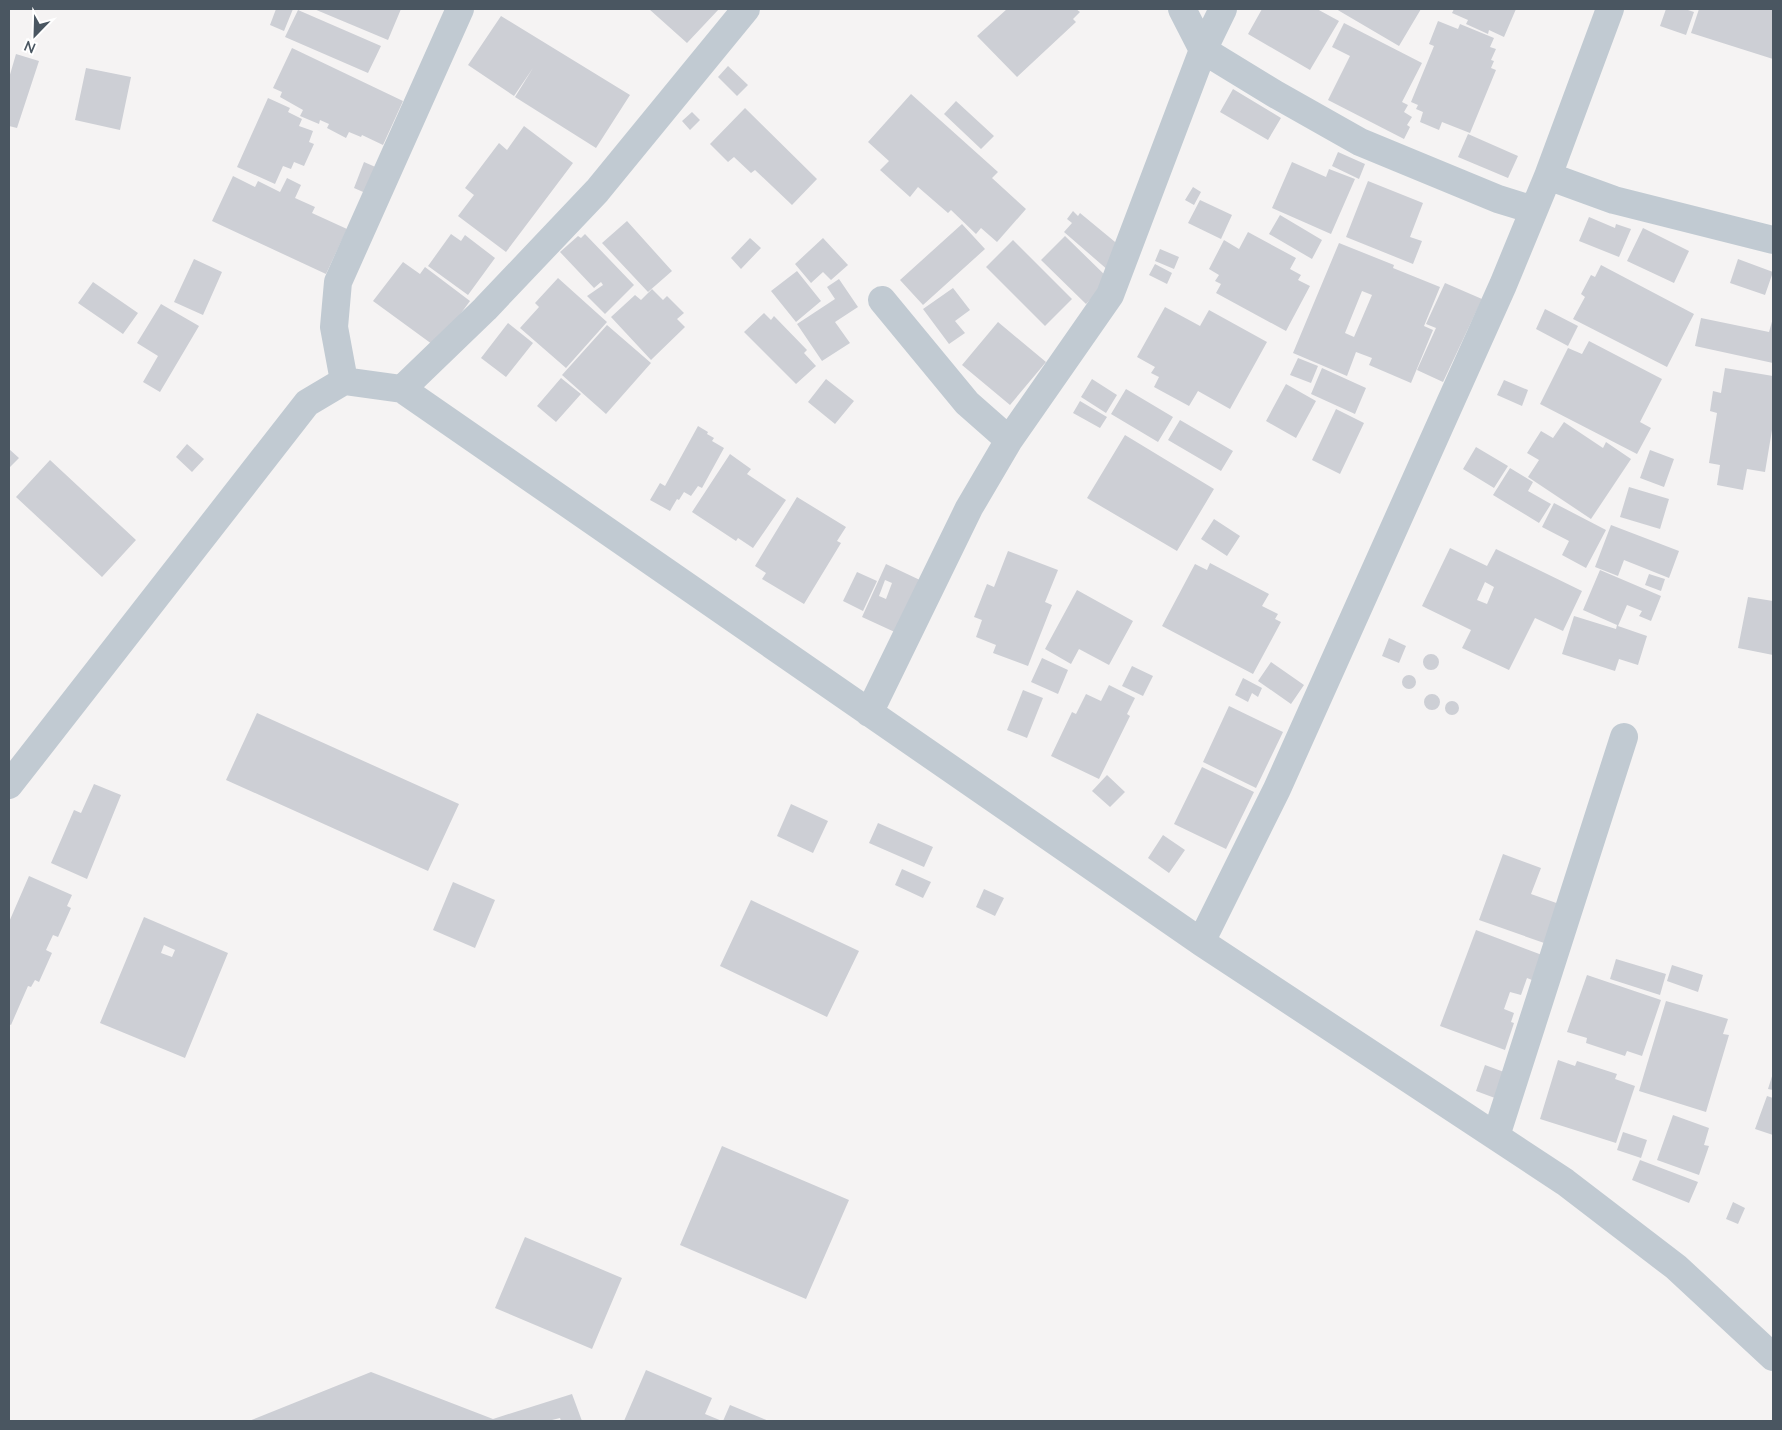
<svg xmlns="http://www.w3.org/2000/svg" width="1782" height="1430" font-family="Lato,sans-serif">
  <rect width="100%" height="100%" fill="#f5f3f3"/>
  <path fill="#cdcfd5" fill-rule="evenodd" d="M276 9H293L284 31 270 25Z
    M314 9H401L388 40Z
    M649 9H719L687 43Z
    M1007 9H1076L1080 12 1073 19 1076 22 1017 77 977 36Z
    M1262 9H1317L1339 21 1310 70 1248 34Z
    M1336 9H1421L1399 46Z
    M1454 9H1516L1504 37 1489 30 1488 34 1466 24 1468 20 1452 13Z
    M1666 9H1685L1694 12 1686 35 1660 26Z
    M1699 9H1773V59L1691 33Z
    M298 10 381 46 368 73 285 37Z
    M501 16 630 95 596 148 515 97 533 68 514 96 468 65Z
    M1438 21 1458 29 1460 24 1494 38 1490 47 1496 49 1491 60 1494 61 1491 68 1496 70 1470 133 1442 122 1439 130 1420 122 1423 112 1416 109 1418 105 1411 102 1434 46 1429 44Z
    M1344 23 1422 63 1402 102 1408 105 1404 112 1412 117 1407 125 1410 127 1404 139 1328 100 1350 56 1332 47Z
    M292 48 403 101 383 145 362 135 361 137 349 132 346 138 327 128 329 124 320 120 319 124 300 116 303 110 280 97 282 92 273 88Z
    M16 54 39 61 17 128 9 126V78Z
    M728 66 748 85 737 96 718 77Z
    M86 68 131 77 120 130 75 120Z
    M1233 89 1281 118 1268 140 1220 112Z
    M911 94 998 172 992 178 1026 209 997 242 981 228 976 234 951 210 948 213 918 187 910 197 880 170 889 161 868 142Z
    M268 98 290 108 288 112 302 119 299 126 313 131 309 142 314 144 304 166 294 162 291 169 283 166 275 184 237 167Z
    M956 101 994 136 981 149 944 114Z
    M745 108 817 179 792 205 755 170 751 173 734 157 728 162 710 144Z
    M692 112 700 120 690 130 682 121Z
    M524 126 573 163 506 252 458 216 474 195 465 188 499 143 507 150Z
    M1468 134 1518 156 1508 178 1458 157Z
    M1338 152 1365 164 1359 179 1332 166Z
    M364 162 380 169 370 195 354 188Z
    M1292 162 1326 177 1329 169 1355 179 1331 234 1272 208Z
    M233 176 255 187 258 181 280 192 287 178 301 185 295 198 315 207 312 213 347 229 326 274 212 221Z
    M1368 181 1423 203 1410 237 1422 241 1413 264 1346 237Z
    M1193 187 1201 192 1194 205 1185 200Z
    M1200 200 1232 215 1221 239 1188 223Z
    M1073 211 1078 216 1080 213 1126 251 1109 271 1064 232 1072 223 1067 219Z
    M1280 215 1322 240 1312 259 1269 234Z
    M1589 217 1615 228 1616 224 1631 229 1619 257 1579 241Z
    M627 221 672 271 648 292 602 243Z
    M962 224 985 249 923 305 900 280Z
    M1643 228 1689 251 1674 283 1627 261Z
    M1248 232 1296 258 1290 269 1301 275 1298 280 1310 286 1286 331 1216 293 1221 284 1215 281 1219 275 1209 269 1224 240 1239 249Z
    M451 234 461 241 465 235 495 258 468 295 428 266Z
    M585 234 634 285 605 314 587 296 603 285 601 282 594 288 560 252 578 236 581 238Z
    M1065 236 1110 280 1086 304 1041 260Z
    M750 238 761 248 741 269 731 258Z
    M823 238 848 265 831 280 823 272 811 283 795 264Z
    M1013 240 1072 299 1045 326 986 267Z
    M1339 243 1394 265 1393 268 1440 287 1424 326 1433 330 1411 383 1369 365 1372 358 1356 352 1347 376 1293 353ZM1362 291 1372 295 1354 337 1345 333Z
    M1160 249 1179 257 1174 269 1155 261Z
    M194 259 222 272 203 315 174 302Z
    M1738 259 1773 272 1765 295 1730 283Z
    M403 262 420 274 425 267 470 301 436 347 373 301Z
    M1155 264 1172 273 1167 284 1149 275Z
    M1601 265 1694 314 1667 367 1573 319 1585 297 1581 294 1591 275 1595 277Z
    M797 271 821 301 796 322 771 291Z
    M558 278 607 322 566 368 520 328 539 307 535 303Z
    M839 279 858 307 835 322 850 343 822 361 797 324 835 299 827 287Z
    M93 282 138 313 123 334 78 303Z
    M1445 283 1482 299 1443 382 1417 370 1436 328 1426 324Z
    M953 288 970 310 955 321 965 333 949 344 923 309Z
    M652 289 663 300 667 296 684 313 677 319 685 327 651 360 611 317 635 295 641 300Z
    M161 304 199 326 160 392 143 382 158 356 137 343Z
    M1165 307 1200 326 1209 310 1267 342 1230 409 1198 391 1189 406 1154 387 1159 377 1151 373 1155 367 1137 357Z
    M1545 309 1578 326 1568 346 1536 329Z
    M764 313 771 320 774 316 807 350 804 353 816 366 796 384 744 332Z
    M1701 318 1769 332 1773 318V363L1695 346Z
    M998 322 1046 362 1010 405 962 365Z
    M508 323 533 343 506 377 481 358Z
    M607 325 651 363 606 414 562 375Z
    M1589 341 1662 379 1640 422 1651 428 1637 454 1540 404 1568 348 1582 354Z
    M1298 358 1318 366 1311 383 1290 375Z
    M1322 368 1366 388 1355 414 1311 394Z
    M1725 368 1773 376V424L1765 472 1747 469 1743 490 1717 485 1720 465 1709 463 1717 413 1710 411 1713 391 1721 393Z
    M561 378 581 394 556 422 537 406Z
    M826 379 854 401 835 424 808 402Z
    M1092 379 1117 395 1106 413 1081 397Z
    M1504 380 1528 390 1522 406 1497 395Z
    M1286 384 1316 401 1296 438 1266 421Z
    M1126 389 1173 417 1158 442 1111 414Z
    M1080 401 1107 417 1100 428 1073 413Z
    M1336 409 1364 423 1340 474 1312 460Z
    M1180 420 1233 451 1221 471 1168 440Z
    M1564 422 1603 448 1606 442 1631 459 1591 519 1528 477 1539 460 1527 453 1541 431 1553 438Z
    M698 426 708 432 707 434 714 438 712 441 724 448 702 488 698 486 691 496 684 492 679 500 677 499 670 511 650 500 660 483 665 486Z
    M1125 435 1214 489 1177 551 1087 498Z
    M187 444 204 459 192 472 176 457Z
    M1476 447 1508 466 1494 488 1463 469Z
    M9 449 19 458 9 468Z
    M1650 450 1674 459 1664 487 1640 478Z
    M730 454 751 469 747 474 786 500 753 548 738 538 736 541 692 512Z
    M50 460 136 540 102 577 16 497Z
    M1510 468 1533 482 1528 491 1551 504 1539 523 1493 495Z
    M1629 487 1669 499 1660 529 1620 517Z
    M797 497 846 527 837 541 841 543 804 604 762 579 766 573 755 566Z
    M1554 503 1606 530 1586 568 1562 555 1569 541 1542 527Z
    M1214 519 1240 536 1227 556 1201 539Z
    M1611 525 1679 551 1669 578 1624 560 1618 576 1595 567Z
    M1450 548 1487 566 1496 549 1582 591 1563 631 1535 618 1509 670 1462 648 1471 630 1422 606ZM1485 582 1494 587 1487 604 1477 600Z
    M1008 551 1058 570 1045 602 1052 605 1028 666 993 653 996 645 976 637 982 620 974 617 987 584 994 587Z
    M1210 563 1269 594 1262 606 1278 614 1275 619 1281 622 1253 674 1162 626 1195 564 1207 570Z
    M886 564 922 581 899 634 862 617ZM885 580 892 583 886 599 879 596Z
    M1600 570 1661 596 1651 621 1639 616 1642 611 1627 605 1618 626 1647 636 1638 665 1619 659 1615 671 1562 654 1574 616 1616 629 1617 625 1583 610Z
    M857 572 877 581 863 611 843 601Z
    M1649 574 1665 579 1661 591 1645 585Z
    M1077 590 1133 621 1109 665 1079 649 1071 664 1045 649Z
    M1748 597 1773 601V655L1738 648Z
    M1389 638 1406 646 1399 663 1382 656Z
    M1423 662a8 8 0 1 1 16 0a8 8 0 1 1-16 0Z
    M1042 658 1068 670 1058 694 1031 682Z
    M1271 662 1304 685 1291 704 1258 681Z
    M1132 666 1153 676 1143 696 1122 686Z
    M1402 682a7 7 0 1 1 14 0a7 7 0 1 1-14 0Z
    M1243 678 1262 688 1258 697 1252 693 1248 702 1235 695Z
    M1109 685 1135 698 1127 714 1130 716 1099 779 1051 756 1072 712 1076 714 1086 694 1101 701Z
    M1023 690 1043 698 1027 738 1007 730Z
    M1424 702a8 8 0 1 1 16 0a8 8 0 1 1-16 0Z
    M1445 708a7 7 0 1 1 14 0a7 7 0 1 1-14 0Z
    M1229 706 1283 732 1256 788 1203 762Z
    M257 713 459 804 428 871 226 780Z
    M1202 767 1254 792 1226 849 1174 824Z
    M1107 775 1125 792 1110 807 1092 791Z
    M94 784 121 795 87 879 51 863 74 810 81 813Z
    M791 804 828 821 813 853 777 836Z
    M878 823 933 847 924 867 869 843Z
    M1163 835 1185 850 1169 873 1148 858Z
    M1503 854 1541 868 1531 894 1562 905 1547 944 1479 920Z
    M902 869 931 882 923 898 895 885Z
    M29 876 72 895 67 906 71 908 58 937 53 935 46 950 52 953 39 982 35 980 31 987 28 986 11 1025 9 1024V922Z
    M453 882 495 900 475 948 433 930Z
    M984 889 1004 898 995 916 976 907Z
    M751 900 859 951 827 1017 720 966Z
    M144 917 228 953 185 1058 100 1023ZM164 945 175 950 172 957 161 953Z
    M1476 930 1542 955 1532 980 1527 978 1521 995 1510 992 1504 1009 1514 1013 1511 1022 1514 1023 1505 1050 1440 1026Z
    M1616 959 1666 974 1660 995 1610 979Z
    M1672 965 1703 975 1698 992 1667 981Z
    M1587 975 1661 1000 1642 1056 1627 1051 1625 1056 1586 1043 1587 1038 1567 1032Z
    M1666 1001 1728 1019 1723 1034 1729 1035 1706 1112 1639 1091Z
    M1558 1060 1575 1066 1577 1061 1617 1074 1615 1079 1635 1086 1616 1143 1540 1119Z
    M1485 1065 1512 1075 1503 1101 1476 1091Z
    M1773 1073V1090L1768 1089Z
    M1767 1096 1773 1098V1135L1755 1129Z
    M1673 1115 1709 1128 1704 1145 1709 1146 1699 1175 1657 1160Z
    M1623 1132 1647 1140 1641 1158 1617 1150Z
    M722 1146 849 1200 806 1299 680 1245Z
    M1640 1160 1698 1182 1689 1203 1632 1180Z
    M1733 1202 1745 1208 1738 1224 1726 1219Z
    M525 1237 622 1278 592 1349 495 1308Z
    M646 1370 712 1398 705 1414 722 1421H624Z
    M371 1372 493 1419 572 1394 582 1421H561L560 1418 548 1421H249Z
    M730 1405 769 1421H723Z"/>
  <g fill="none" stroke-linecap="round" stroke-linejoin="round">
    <path stroke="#c1cad2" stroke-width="28" d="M1182 9 1203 50 1275 94 1360 142 1498 199 1534 210
      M1548 176 1614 200 1773 240
      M882 300 967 403 1009 440
      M344 381 334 327 338 282 460 9
      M402 389 485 309 597 191 746 9
      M869 713 969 508 1009 440 1110 295 1203 50 1223 9
      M9 785 307 403 344 381 402 389 1201 942 1565 1182 1676 1267 1773 1357
      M1201 942 1277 789 1503 285 1548 176 1610 9
      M1496 1136 1624 737"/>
  </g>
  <rect width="1782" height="1430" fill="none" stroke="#4a5661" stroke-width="20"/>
  <g transform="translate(35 35) rotate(203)" stroke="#ffffff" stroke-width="4" paint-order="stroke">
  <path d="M0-4L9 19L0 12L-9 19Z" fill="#4a5661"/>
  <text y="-8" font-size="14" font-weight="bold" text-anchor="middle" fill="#4a5661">N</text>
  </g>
</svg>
